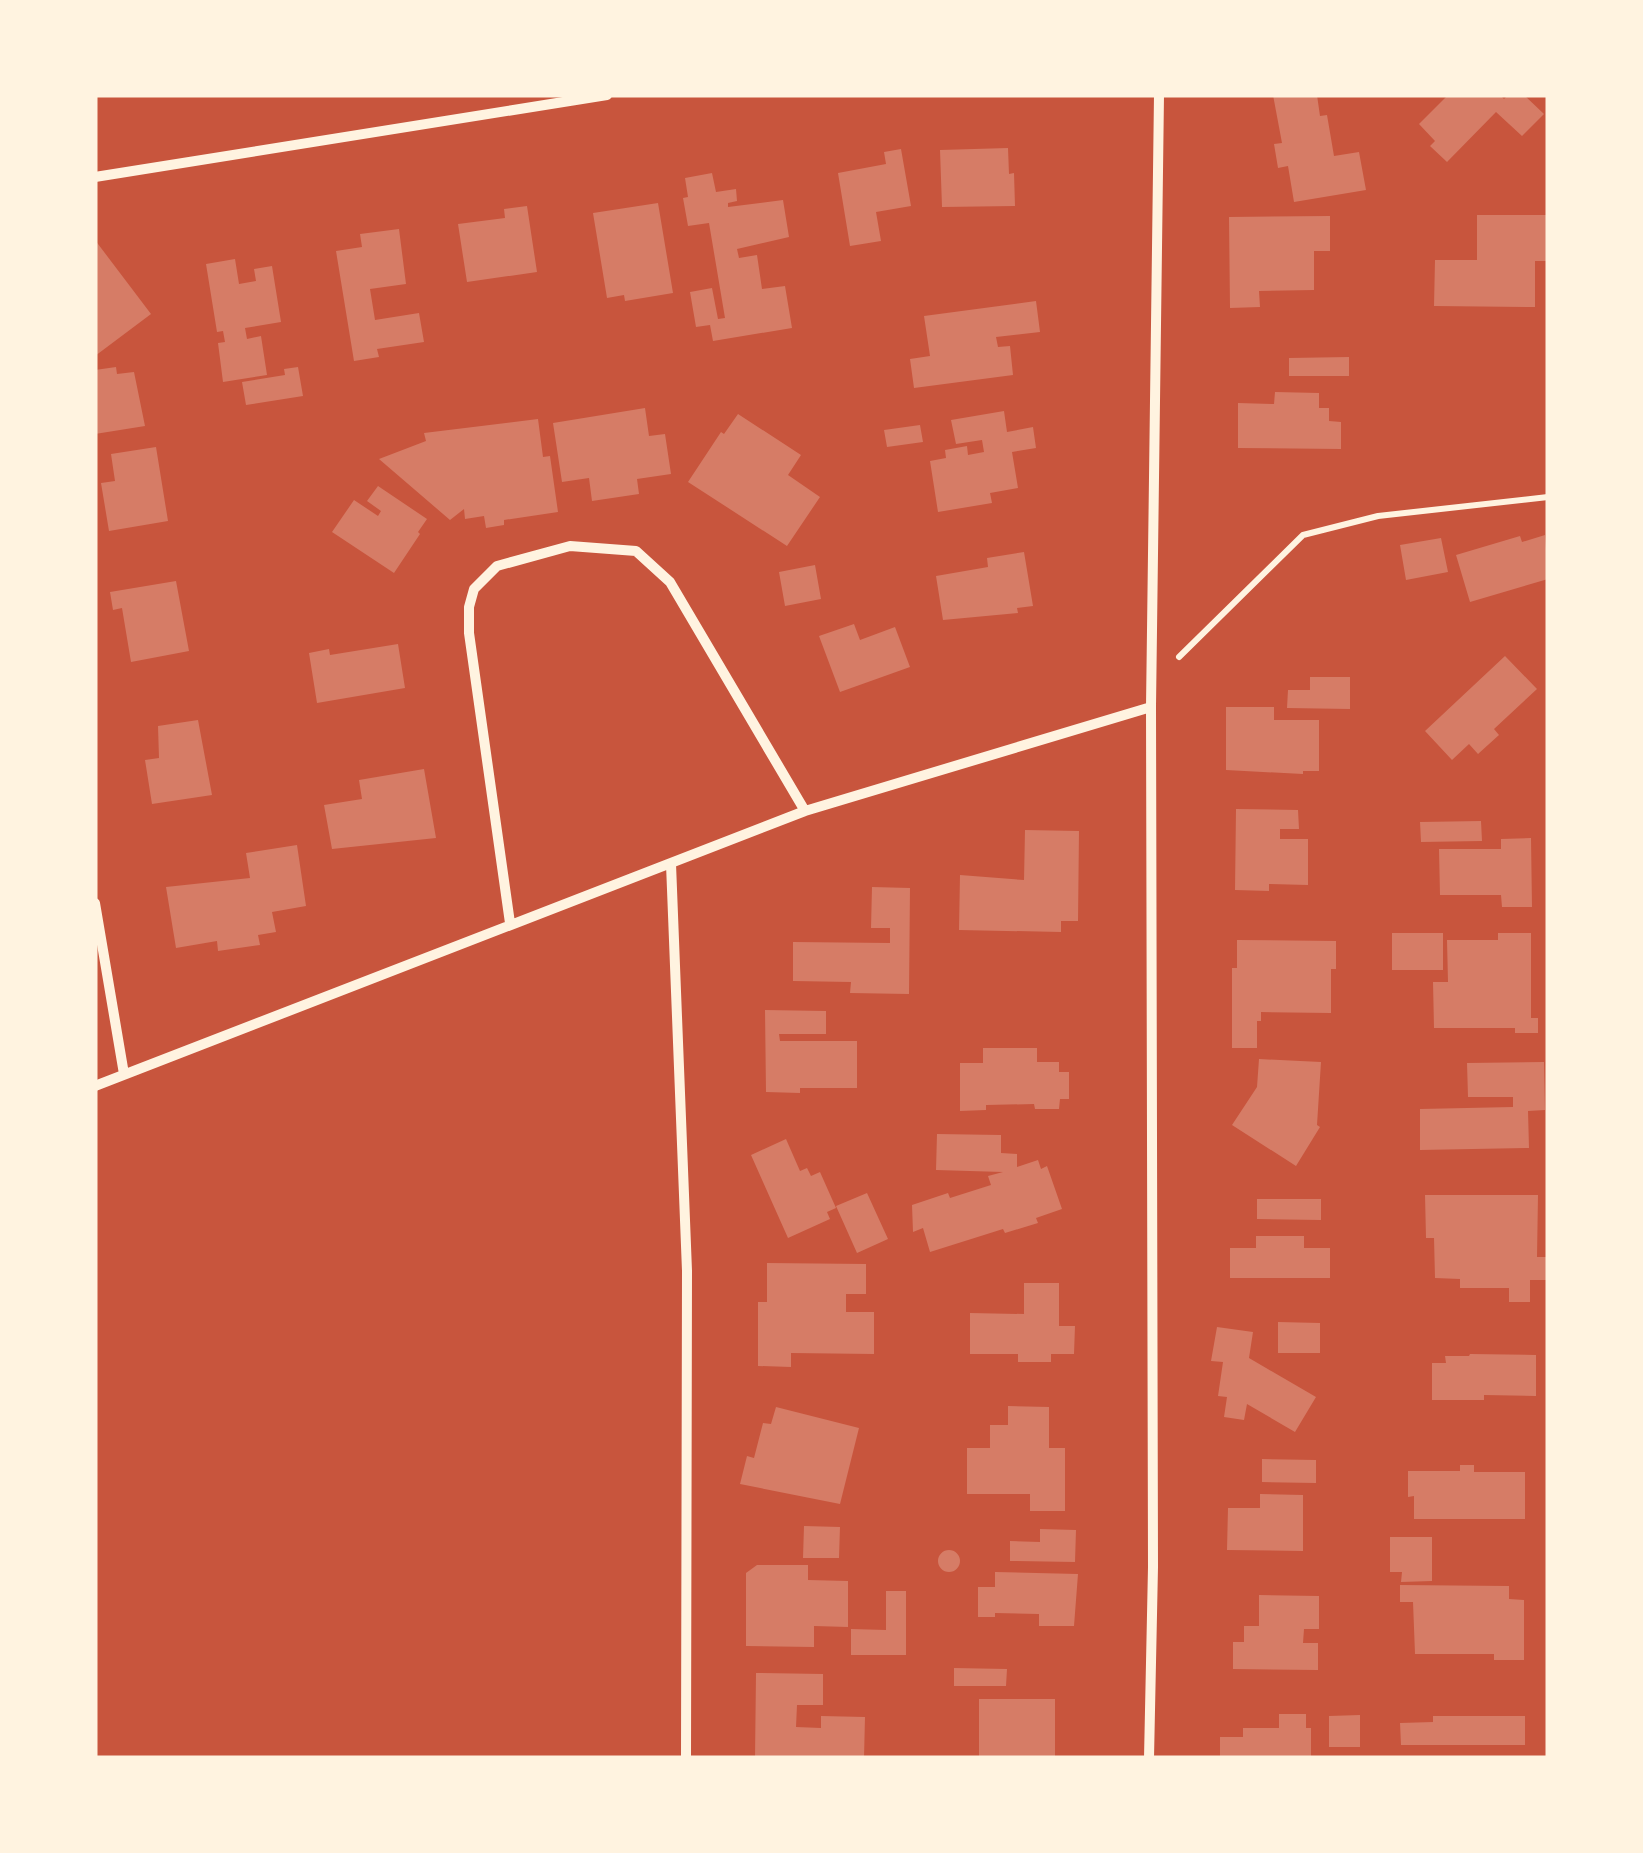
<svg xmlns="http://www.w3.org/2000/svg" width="1643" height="1853" font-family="'Asap Condensed',sans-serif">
  <rect width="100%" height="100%" fill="#c8553d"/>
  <path fill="#d67c66" d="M1273 95H1317L1320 116 1327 115 1334 156 1359 152 1366 190 1294 202 1288 166 1278 168 1274 144 1282 143Z
    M1448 95H1500L1504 99 1508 95H1524L1544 114 1522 136 1496 112 1447 162 1430 146 1435 141 1419 124Z
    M1008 148 1009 174 1014 173 1015 206 942 207 940 150Z
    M901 149 911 206 876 212 881 241 850 246 838 173 886 164 884 152Z
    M712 173 716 192 736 189 737 201 728 203V207L783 200 789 237 737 249 739 258 757 255 762 289 785 286 792 328 713 341 710 325 696 327 690 292 712 288 718 319 725 318 709 223 688 226 683 198 688 197 685 178Z
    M658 203 673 293 625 301 624 295 607 298 593 213Z
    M527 206 537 272 467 282 458 224 505 218 504 209Z
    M1477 215H1548V261H1535V307L1434 306 1435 260H1477Z
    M1330 216V251H1314V290L1259 291 1260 307 1230 308 1229 217Z
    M399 229 406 284 370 289 375 320 419 313 424 342 377 349 379 357 354 361 336 251 362 247 360 234Z
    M95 240 151 314 95 356Z
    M235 259 239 284 256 281 254 269 272 266 281 322 245 328 247 339 261 336 267 375 223 382 218 343 225 342 223 331 217 332 206 264Z
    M1036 301 1040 332 996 337 998 347 1010 346 1013 375 914 388 910 359 930 356 924 316Z
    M1349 357V376H1289V358Z
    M116 367 117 374 134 372 145 426 95 434V370Z
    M298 367 303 396 246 405 242 382 285 375 284 369Z
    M1275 392 1319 393V408H1329V421L1341 422V449L1238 448V403L1274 404Z
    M645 408 649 436 665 434 671 474 637 479 639 494 592 501 589 478 562 482 553 423Z
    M1004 411 1007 432 1033 427 1036 448 1012 452 1018 488 990 493 992 503 938 512 930 461 946 458 945 450 967 446 968 455 984 452 982 440 956 444 951 420Z
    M738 414 801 455 788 475 820 497 787 546 688 482 721 432 724 434Z
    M538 419 543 457 550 456 558 512 504 520V525L486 528 484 516 465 519 464 509 450 520 379 459 426 441 424 433Z
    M920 425 923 442 887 447 884 430Z
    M156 447 168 521 109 531 101 483 115 481 111 454Z
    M378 486 427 519 418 532 420 534 394 573 332 532 354 500 378 516 381 511 367 501Z
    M1545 535 1548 579 1470 602 1456 555 1520 536 1522 542Z
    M1441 538 1448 572 1406 580 1400 545Z
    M1024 552 1033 606 1017 608 1018 613 943 620 936 576 988 567 987 558Z
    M815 565 821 599 785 606 779 572Z
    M176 581 189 651 131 662 122 608 113 610 110 592Z
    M854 624 860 640 895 627 910 667 840 692 819 636Z
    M398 644 405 688 317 703 309 653 329 649 330 655Z
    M1505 656 1537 689 1494 729 1499 735 1478 754 1469 744 1452 760 1425 731Z
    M1310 677H1350V709L1287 708 1288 690H1310Z
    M1226 707H1274V720H1319V771H1303V774L1226 770Z
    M198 720 212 795 152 804 145 760 159 758 158 726Z
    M424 769 436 838 332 849 324 805 362 799 359 780Z
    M1236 809 1298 810 1299 829H1280V839H1308V885L1269 884V891L1235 890Z
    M1481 821 1482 841 1421 842 1420 822Z
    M1025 830 1079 831 1078 921H1061V932L959 930 960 875 1024 880Z
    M1531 838 1532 907H1502L1501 895H1440L1439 849H1501V839Z
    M297 845 306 906 272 912 276 932 258 935 260 945 218 951 217 941 176 948 166 887 250 878 246 853Z
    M872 887 910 888 909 994 850 993 851 982 793 981V942L890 943V928H871Z
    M1392 933H1443V970H1392Z
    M1498 933H1531V1018H1538V1033H1515V1028H1434L1433 982H1448L1447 940H1498Z
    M1237 940 1336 941V969H1331V1013L1261 1012V1021H1257V1048H1232V968H1237Z
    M765 1010 826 1011V1034H779L780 1041H857V1088H800V1093L766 1092Z
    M983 1048H1037V1062H1059V1072H1069V1099H1060L1059 1109H1035L1034 1104 986 1105V1110L960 1111V1063H983Z
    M1259 1059 1321 1062 1317 1125 1320 1127 1296 1166 1232 1125 1257 1087Z
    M1544 1062 1545 1110 1528 1111 1529 1148 1420 1150V1109L1513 1107V1097H1468L1467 1063Z
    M937 1134 1001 1135V1153L1017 1154V1167L1038 1160 1041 1169 1047 1166 1062 1209 1036 1218 1038 1223 1005 1233 1003 1229 930 1252 923 1228 913 1232 912 1205 948 1193 950 1198 991 1185 988 1176 1003 1172 936 1170Z
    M786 1139 800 1171 807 1168 811 1176 820 1172 836 1208 827 1212 830 1219 788 1238 751 1155Z
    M867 1193 888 1239 857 1253 836 1206Z
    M1425 1195H1538L1537 1257H1547V1280H1530V1302H1509V1288H1460V1279L1435 1278 1434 1238H1426Z
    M1257 1199H1321V1220L1257 1219Z
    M1256 1236H1304V1248H1330V1278H1230V1248H1256Z
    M767 1263 866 1264V1294H846V1312H874V1354L791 1353V1367L758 1366V1302H767Z
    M1024 1283H1059V1326H1075L1074 1354H1051V1362H1018V1354H970V1313L1024 1314Z
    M1278 1322 1320 1323V1353H1278Z
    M1217 1327 1253 1332 1249 1358 1316 1397 1295 1432 1247 1404 1244 1420 1224 1417 1227 1397 1218 1396 1223 1362 1211 1361Z
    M1470 1354 1536 1355V1396L1484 1395V1400H1432V1363H1446L1445 1356H1469Z
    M1008 1406 1049 1407V1448H1065V1511H1030V1494H967V1448H990V1425H1008Z
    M776 1407 859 1428 840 1504 740 1484 747 1456 754 1458 763 1423 771 1424Z
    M1262 1459 1316 1460V1483L1262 1482Z
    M1460 1465H1474V1472H1525V1519H1414V1496L1408 1497V1471H1460Z
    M1260 1494 1303 1495V1551L1227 1550 1228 1508H1260Z
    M804 1526 840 1527 839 1558H803Z
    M1040 1529 1076 1530 1075 1562 1010 1561V1541L1040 1542Z
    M1390 1537H1432V1581L1401 1582 1402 1572H1390Z
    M938 1561a11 11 0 1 1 22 0a11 11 0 1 1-22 0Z
    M757 1565H808V1580L848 1581V1627L814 1626V1647L746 1646V1573Z
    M995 1572 1078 1574 1074 1626H1039V1614L995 1613V1617H978V1587H995Z
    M1400 1585 1509 1586V1599L1524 1600V1660H1494V1654H1415L1413 1602H1400Z
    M886 1591H906V1655H851V1629L886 1630Z
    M1259 1595 1319 1596V1629H1304L1303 1643H1318V1670L1233 1669V1642H1244V1626H1259Z
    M954 1668 1007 1669 1006 1686H954Z
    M756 1673 823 1674V1705H797L796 1727 821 1728V1716L865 1717 864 1758H755Z
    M979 1699H1055V1756H979Z
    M1279 1714H1306V1728H1311V1758H1220V1737H1243V1728H1279Z
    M1360 1715V1747H1329V1716Z
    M1433 1716H1525V1745H1401L1400 1723 1433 1722Z"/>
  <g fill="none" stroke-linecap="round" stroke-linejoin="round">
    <path stroke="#fff3e0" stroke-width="6" d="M1179 657 1303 535 1378 516 1548 497"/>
    <path stroke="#fff3e0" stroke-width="10" d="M95 177 607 95
      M671 864 687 1271 686 1758
      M95 903 124 1074
      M510 923 469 633V607L474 589 497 566 570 546 636 551 670 582 805 811
      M95 1086 805 811 1151 707
      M1149 1758 1153 1567 1151 707 1159 95"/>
  </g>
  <rect width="1643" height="1853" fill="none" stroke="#fff3e0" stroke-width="195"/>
</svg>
